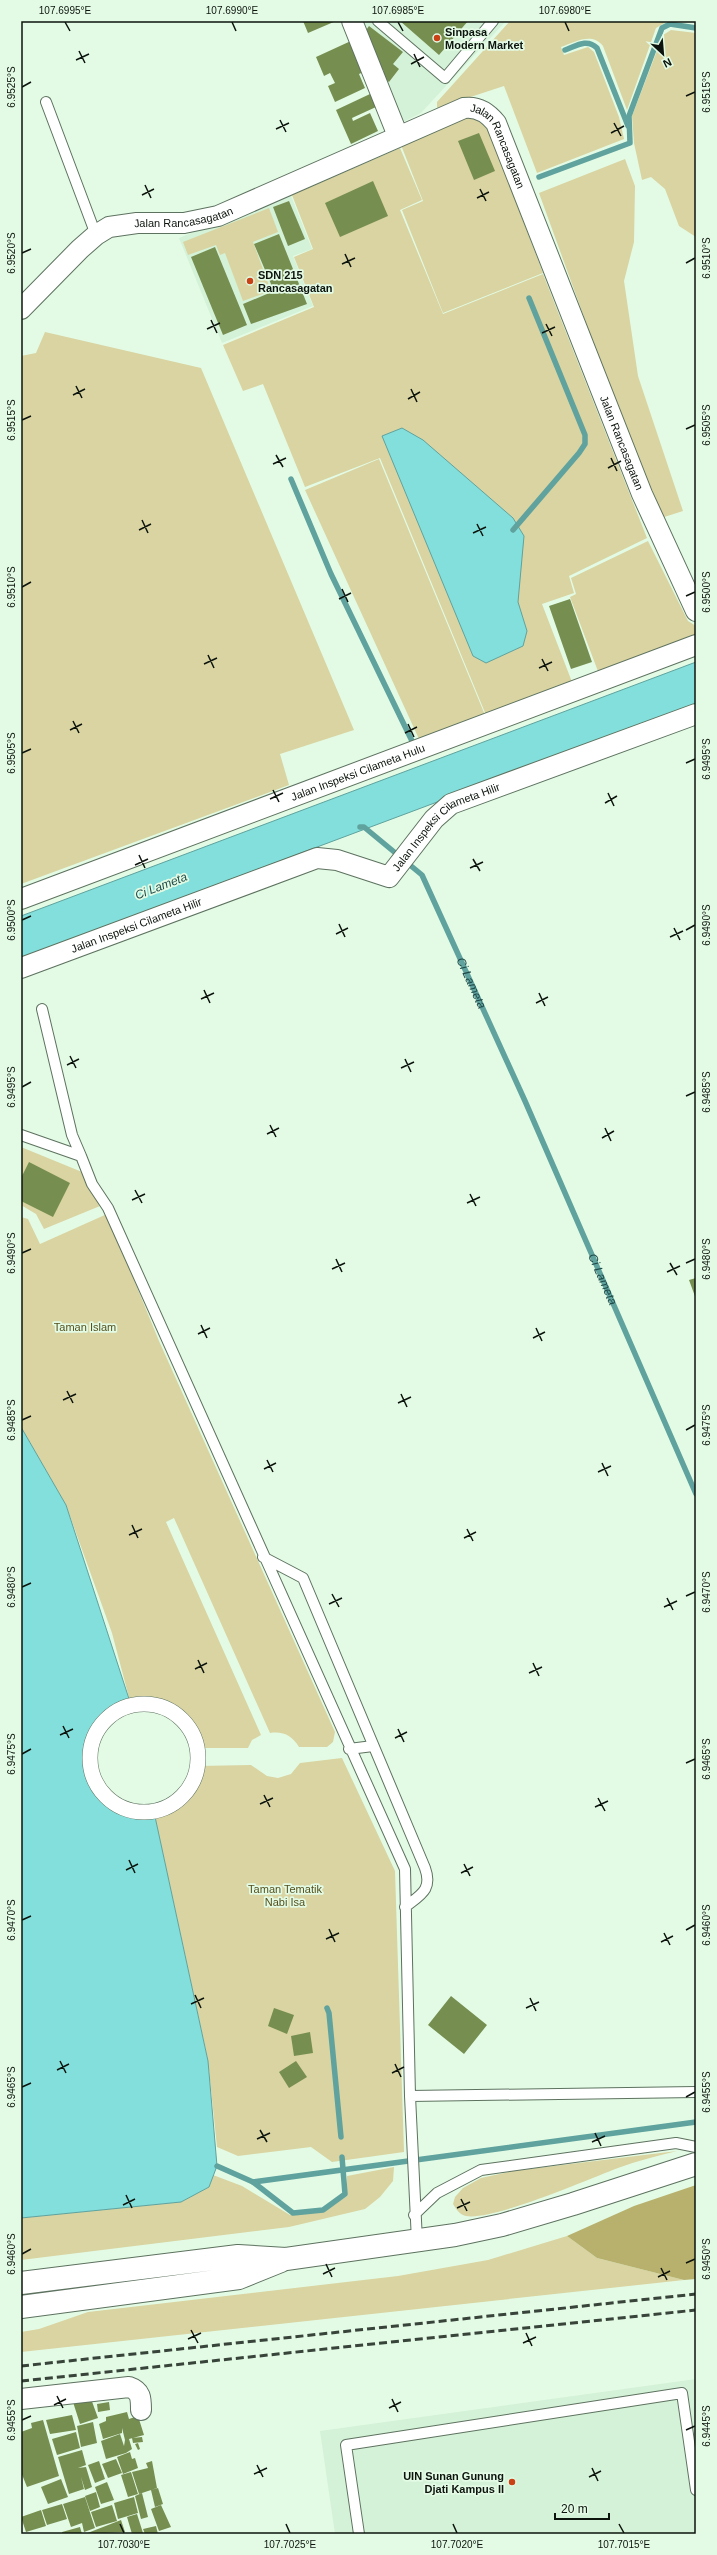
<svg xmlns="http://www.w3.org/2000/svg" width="717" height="2555" font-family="Arial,sans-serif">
  <rect width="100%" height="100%" fill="#e3fbe5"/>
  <path fill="#d4f2d7" d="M360 21H506L421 113 399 124Z
    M290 193 312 249 293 256 313 306 222 343 179 238Z
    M696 2379V2534H335L320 2431Z"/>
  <path fill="#d9d4a1" d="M510 21H668L656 28 627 110 603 46C591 32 576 42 561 47L564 55 588 47 594 52 619 117 624 139 537 173 504 86 437 108V102Z
    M671 30 696 33V237L679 226 665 189 651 177 642 180 634 143 632 116 663 35Z
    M467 117 483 122 488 129 543 273 443 313 402 210 423 201 401 145Z
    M400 148 422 200 400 210 443 314 543 274 647 538 569 576 574 593 542 604 572 682 486 715 380 458 305 487 263 384 243 391 223 345 314 307 294 257 313 249 292 195Z
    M625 159 635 186 634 242 624 281 638 376 683 511 661 518 650 499 539 193Z
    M269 208 278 232 253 242 271 291 243 301 225 253 220 255 216 245 188 255 183 242Z
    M45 332 201 368 354 730 280 754 289 785 21 884V356L36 353Z
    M379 459 485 715 419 739 305 490Z
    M648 541 688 621 696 626V636L599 674 570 597 576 594 571 578Z
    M21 1147 82 1172 100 1206 44 1229 36 1214 21 1205Z
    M107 1214 159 1341 335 1732 333 1742 327 1747H299C292 1736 284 1731 270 1733L174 1518 166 1522 261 1735 252 1740 248 1748H198C191 1717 161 1700 131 1705L112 1633 66 1505 21 1427V1217L28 1219 40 1244Z
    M342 1758 395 1871 404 2152 332 2162 311 2147 238 2156 217 2147 208 2060 154 1812C178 1803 191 1791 198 1766L251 1765 267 1776 278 1778 291 1774 300 1763Z
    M677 2151C657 2156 637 2161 618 2168 589 2179 493 2221 466 2216 459 2214 457 2210 453 2204L455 2197 463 2188 481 2178 513 2171Z
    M394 2167 393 2181 380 2197 365 2209 289 2227 21 2260V2218L181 2202 209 2187 213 2175 242 2186 290 2215 323 2212 347 2196V2176Z
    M567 2236 597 2258 684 2280 21 2352V2332L39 2329 88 2312 398 2276 488 2260Z"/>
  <path fill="#b7b16d" d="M696 2185V2279L684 2280 597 2258 567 2236 634 2206Z"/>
  <path fill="#83dfdc" stroke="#5fa29e" d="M402 428 423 440 513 518 524 536 518 602 527 631 523 646 486 663 473 656 382 436Z
    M696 662V705L21 958V916Z
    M21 1427 66 1505 131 1705C82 1720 73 1789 121 1808 132 1812 143 1812 154 1812L208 2061 217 2166 209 2187 181 2202 21 2218Z"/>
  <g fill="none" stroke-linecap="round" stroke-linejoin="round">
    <g stroke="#5fa29e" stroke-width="5.5">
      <path d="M565 50C576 46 587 38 597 48L628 126"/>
      <path d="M539 177 630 143 629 116 662 28 670 24 696 28"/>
      <path d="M291 479 331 574 412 741"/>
      <path d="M513 530 579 453 585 444V435L529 298"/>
      <path id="s1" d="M360 827H364L422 875 525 1101 696 1494"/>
      <path d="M327 2008 329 2013 341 2137"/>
      <path d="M217 2166 253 2182 696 2122"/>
      <path d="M253 2182 293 2213 323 2210 345 2194 342 2157"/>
    </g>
  </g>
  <path fill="#778e51" d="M303 21H336L308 33Z
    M400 21H468L439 55Z
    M369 26 403 52 393 64 399 69 389 82 381 76 384 71 372 62 361 37Z
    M353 40 366 71 359 74 365 88 335 102 328 86 335 83 330 73 324 76 316 57Z
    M370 94 376 107 352 118 353 121 370 113 378 131 351 144 336 110Z
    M479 133 495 171 474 180 458 141Z
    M373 181 388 216 340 237 325 203Z
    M289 201 305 239 288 246 273 207Z
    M279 234 307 304 251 324 243 304 274 291 254 244Z
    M215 247 247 325 223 335 191 257Z
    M570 599 592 662 571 669 549 606Z
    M29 1162 70 1183 53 1217 21 1201V1178Z
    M696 1278V1299L689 1280Z
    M451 1996 487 2025 464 2054 428 2025Z
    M274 2008 294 2015 287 2034 268 2026Z
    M310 2032 313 2053 294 2056 291 2036Z
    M296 2061 307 2077 289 2088 279 2072Z
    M90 2396 98 2418 80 2424 73 2402Z
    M109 2402 110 2410 98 2412 97 2404Z
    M127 2412 129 2419 138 2416 144 2435 129 2439 132 2449 126 2453 106 2459 101 2441 120 2434 124 2446 125 2440 122 2428V2433L103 2439 99 2424 106 2421V2417Z
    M72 2415 76 2430 50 2434 46 2420Z
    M43 2420 59 2476 27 2487 21 2472V2432L32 2428 31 2423Z
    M93 2422 97 2443 81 2447 77 2426Z
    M76 2432 80 2448 57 2455 52 2439Z
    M142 2437 143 2442 133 2443 132 2438Z
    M138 2443 140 2449 138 2450 135 2444Z
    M82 2450 86 2465 78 2468 86 2467 92 2487 85 2490 81 2477 84 2489 69 2494 58 2457Z
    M130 2452 132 2459 135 2458 138 2468 123 2474 117 2457Z
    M116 2459 122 2473 108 2478 102 2464Z
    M99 2461 105 2479 95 2483 88 2465Z
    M152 2461 157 2488 139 2494 132 2472 148 2468 146 2463Z
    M131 2472 138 2494 128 2497 121 2475Z
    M61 2479 68 2497 48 2504 41 2487Z
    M107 2482 114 2500 101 2504 95 2487Z
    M158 2488 163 2504 155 2507 151 2490Z
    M96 2492 100 2507 90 2511 85 2496Z
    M142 2493 148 2517 141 2519 135 2496Z
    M85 2497 95 2528 84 2532 82 2523 71 2527 63 2504Z
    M134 2497 138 2513 118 2519 114 2503Z
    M62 2504 67 2519 47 2525 42 2510Z
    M112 2505 117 2521 96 2527 91 2512Z
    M161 2505 171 2527 159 2531 151 2509Z
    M41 2510 46 2526 26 2532 21 2517Z
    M137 2514 143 2533 132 2534 127 2517Z
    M121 2520 125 2532 85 2534Z
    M156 2526 158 2534H145L143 2529Z
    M80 2527 82 2534H62V2532Z"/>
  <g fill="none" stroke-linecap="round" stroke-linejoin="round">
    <defs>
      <path id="service" d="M378 21 445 78 493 21
        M46 102 96 235
        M42 1009 72 1135 81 1156
        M21 1135 81 1156 92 1184 108 1208 405 1869 410 2096 696 2092
        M263 1557 303 1578 425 1868C433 1890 420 1895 405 1907
        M349 1749 373 1746
        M410 2096 417 2241
        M414 2215 437 2193 481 2170 676 2143 696 2147
        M359 2534 346 2445 682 2393 696 2490"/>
      <path id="pedestrian" d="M90 1758a54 54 0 1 1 108 0a54 54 0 1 1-108 0Z"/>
      <g id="minor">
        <path d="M352 21 398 136"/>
        <path id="s2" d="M21 309 80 249 96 235 109 227 137 223H184L218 216 464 108C478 106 488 113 496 123L642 494 696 611"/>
        <path id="s3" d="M21 899 696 645"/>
        <path id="s4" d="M21 968 317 858 337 860 389 877 434 819 451 804 696 714"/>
        <path d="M21 2399 129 2387C141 2391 141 2398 141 2410"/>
      </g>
      <path id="tertiary" d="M21 2283 238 2256 286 2259 455 2235 502 2225 573 2204 696 2164
        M21 2307 239 2278 281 2261"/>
    </defs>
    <use href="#service" stroke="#5d725f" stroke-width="12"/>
    <use href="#pedestrian" stroke="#5d725f" stroke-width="16"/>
    <use href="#minor" stroke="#5d725f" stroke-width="22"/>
    <use href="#tertiary" stroke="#5d725f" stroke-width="24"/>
    <use href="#service" stroke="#fff" stroke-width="10"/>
    <use href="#pedestrian" stroke="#fff" stroke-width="15"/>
    <use href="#minor" stroke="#fff" stroke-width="20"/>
    <use href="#tertiary" stroke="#fff" stroke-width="22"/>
    <path stroke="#38443a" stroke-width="3" stroke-dasharray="8 4" stroke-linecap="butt" d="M21 2366 696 2294
      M21 2381 696 2310"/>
  </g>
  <path fill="none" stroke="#0c140d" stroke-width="1.5" d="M65 22 70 31M232 22 236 31M398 22 403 31M565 22 569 31M79 51 85 63M414 54 420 67M76 60 89 54M411 64 424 57M22 87 31 82M686 96 695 92M280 120 286 132M614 123 621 136M276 129 289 123M611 133 624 126M145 185 151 198M480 189 486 201M142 195 154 189M477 198 489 192M22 253 31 249M345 254 351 267M686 263 695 258M342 264 355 258M211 320 217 333M546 324 552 336M207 329 220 323M542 333 555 327M76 386 82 398M411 389 417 402M73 395 85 389M408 399 420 392M22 420 31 416M686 429 695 425M276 455 283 467M611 458 617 471M273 464 286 458M608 468 621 461M142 520 148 533M477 524 483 536M139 530 151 524M473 533 486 527M22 587 31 582M342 589 348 602M686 596 695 592M339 599 351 593M208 655 214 668M542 659 548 671M204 664 217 658M539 668 552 662M73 721 79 733M408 724 414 737M70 730 82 724M405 733 417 727M22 753 31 749M686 763 695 759M273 790 279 802M608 793 614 806M270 799 283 793M605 803 617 796M139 855 145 868M473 859 480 871M135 865 148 859M470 868 483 862M22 920 31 916M339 924 345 937M674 928 680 940M686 930 695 925M336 934 348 928M670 937 683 931M204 990 210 1003M539 993 545 1006M201 999 214 993M536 1003 548 997M70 1056 76 1068M405 1059 411 1072M67 1065 79 1059M401 1068 414 1062M22 1087 31 1082M686 1096 695 1092M270 1125 276 1137M605 1128 611 1141M267 1134 279 1128M602 1138 614 1131M135 1190 142 1203M470 1194 476 1206M132 1200 145 1194M467 1203 480 1197M22 1253 31 1249M336 1259 342 1272M670 1263 677 1275M686 1263 695 1259M332 1269 345 1263M667 1272 680 1266M201 1325 207 1338M536 1328 542 1341M198 1334 210 1328M533 1338 545 1332M67 1391 73 1403M401 1394 407 1407M63 1400 76 1394M398 1403 411 1397M22 1420 31 1416M686 1430 695 1425M267 1460 273 1472M602 1463 608 1476M264 1469 276 1463M598 1472 611 1466M132 1525 138 1538M467 1529 473 1541M129 1535 142 1529M464 1538 476 1532M22 1587 31 1583M332 1594 339 1607M686 1596 695 1592M667 1598 673 1610M329 1604 342 1598M664 1607 677 1601M198 1660 204 1673M533 1663 539 1676M195 1669 207 1663M529 1673 542 1667M63 1726 69 1738M398 1729 404 1742M60 1735 73 1729M395 1738 407 1732M22 1754 31 1749M686 1763 695 1759M264 1795 270 1807M598 1798 605 1811M260 1804 273 1798M595 1807 608 1801M129 1860 135 1873M464 1864 470 1876M126 1870 138 1864M461 1873 473 1867M22 1920 31 1916M329 1929 335 1942M686 1930 695 1925M664 1933 670 1945M326 1939 339 1933M661 1942 673 1936M195 1995 201 2008M530 1998 536 2011M191 2004 204 1998M526 2008 539 2002M60 2061 66 2073M395 2064 401 2077M57 2070 69 2064M392 2073 404 2067M22 2087 31 2083M686 2097 695 2092M260 2130 267 2142M595 2133 601 2146M257 2139 270 2133M592 2142 605 2136M126 2195 132 2208M461 2199 467 2211M123 2205 135 2199M457 2208 470 2202M22 2254 31 2249M686 2263 695 2259M326 2264 332 2277M661 2268 667 2280M323 2274 335 2268M658 2277 670 2271M191 2330 198 2343M526 2333 532 2346M188 2339 201 2333M523 2343 536 2337M57 2396 63 2408M392 2399 398 2412M54 2405 66 2399M389 2408 401 2402M22 2420 31 2416M686 2430 695 2426M257 2465 263 2477M592 2468 598 2481M254 2474 267 2468M589 2477 601 2471M120 2524 124 2533M286 2524 290 2533M453 2524 457 2533M619 2524 624 2533"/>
  <g fill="#c94114" stroke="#e3fbe5" stroke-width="1.5">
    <circle cx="437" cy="38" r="4"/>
    <circle cx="250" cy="281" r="4"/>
    <circle cx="512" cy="2482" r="4"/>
  </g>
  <g text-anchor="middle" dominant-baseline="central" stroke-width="3.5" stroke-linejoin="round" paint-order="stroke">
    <g font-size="11" font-weight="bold" fill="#0c140d" stroke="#e3fbe5" text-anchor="start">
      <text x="445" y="32">Sinpasa<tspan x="445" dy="13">Modern Market</tspan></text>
      <text x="258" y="275">SDN 215<tspan x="258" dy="13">Rancasagatan</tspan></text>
      <text x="504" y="2476" text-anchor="end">UIN Sunan Gunung<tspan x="504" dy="13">Djati Kampus II</tspan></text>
    </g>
    <g font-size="11" fill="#0c140d" stroke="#e3fbe5">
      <text stroke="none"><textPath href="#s2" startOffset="556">Jalan Rancasagatan</textPath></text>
      <text stroke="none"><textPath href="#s2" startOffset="196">Jalan Rancasagatan</textPath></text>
      <text stroke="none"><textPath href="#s2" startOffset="880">Jalan Rancasagatan</textPath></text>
      <text stroke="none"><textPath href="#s3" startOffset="360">Jalan Inspeksi Cilameta Hulu</textPath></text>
      <text stroke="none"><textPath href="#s4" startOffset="469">Jalan Inspeksi Cilameta Hilir</textPath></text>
      <text stroke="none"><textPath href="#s4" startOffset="123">Jalan Inspeksi Cilameta Hilir</textPath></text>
    </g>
    <g font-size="11" fill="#554f1c" stroke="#e3fbe5">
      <text x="85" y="1327">Taman Islam</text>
      <text x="285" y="1889">Taman Tematik<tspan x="285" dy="13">Nabi Isa</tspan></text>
    </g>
    <g font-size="12" font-style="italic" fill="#1e4948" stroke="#e3fbe5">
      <text transform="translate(161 886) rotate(-21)">Ci Lameta</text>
      <text stroke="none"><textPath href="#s1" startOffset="198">Ci Lameta</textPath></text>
      <text stroke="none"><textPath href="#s1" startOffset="522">Ci Lameta</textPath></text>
    </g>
  </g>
  <rect width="717" height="2555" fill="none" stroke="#e3fbe5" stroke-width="44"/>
  <g transform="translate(663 54) rotate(154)" stroke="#e3fbe5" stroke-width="3" paint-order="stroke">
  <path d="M0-3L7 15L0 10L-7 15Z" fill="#0c140d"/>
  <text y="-6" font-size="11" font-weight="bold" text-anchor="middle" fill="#0c140d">N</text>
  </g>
  <path d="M555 2513v6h54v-6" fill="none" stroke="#0c140d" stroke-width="2"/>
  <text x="561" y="2513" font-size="12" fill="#0c140d" stroke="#e3fbe5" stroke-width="3" paint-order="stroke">20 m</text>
  <rect x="22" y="22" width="673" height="2511" fill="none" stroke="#0c140d" stroke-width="1.5"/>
  <g font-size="10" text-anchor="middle" fill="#0c140d">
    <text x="65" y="14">107.6995°E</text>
    <text x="232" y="14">107.6990°E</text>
    <text x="398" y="14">107.6985°E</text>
    <text x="565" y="14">107.6980°E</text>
    <text transform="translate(11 87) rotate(-90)" y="4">6.9525°S</text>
    <text transform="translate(706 92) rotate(-90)" y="4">6.9515°S</text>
    <text transform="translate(11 253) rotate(-90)" y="4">6.9520°S</text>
    <text transform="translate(706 258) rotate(-90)" y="4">6.9510°S</text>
    <text transform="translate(11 420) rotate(-90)" y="4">6.9515°S</text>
    <text transform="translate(706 425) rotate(-90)" y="4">6.9505°S</text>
    <text transform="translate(11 587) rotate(-90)" y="4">6.9510°S</text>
    <text transform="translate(706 592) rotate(-90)" y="4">6.9500°S</text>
    <text transform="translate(11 753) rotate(-90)" y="4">6.9505°S</text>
    <text transform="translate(706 759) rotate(-90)" y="4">6.9495°S</text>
    <text transform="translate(11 920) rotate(-90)" y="4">6.9500°S</text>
    <text transform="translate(706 925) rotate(-90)" y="4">6.9490°S</text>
    <text transform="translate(11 1087) rotate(-90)" y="4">6.9495°S</text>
    <text transform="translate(706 1092) rotate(-90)" y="4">6.9485°S</text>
    <text transform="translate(11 1253) rotate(-90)" y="4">6.9490°S</text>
    <text transform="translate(706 1259) rotate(-90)" y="4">6.9480°S</text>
    <text transform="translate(11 1420) rotate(-90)" y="4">6.9485°S</text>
    <text transform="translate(706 1425) rotate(-90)" y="4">6.9475°S</text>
    <text transform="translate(11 1587) rotate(-90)" y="4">6.9480°S</text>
    <text transform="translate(706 1592) rotate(-90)" y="4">6.9470°S</text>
    <text transform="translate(11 1754) rotate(-90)" y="4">6.9475°S</text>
    <text transform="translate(706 1759) rotate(-90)" y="4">6.9465°S</text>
    <text transform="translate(11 1920) rotate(-90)" y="4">6.9470°S</text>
    <text transform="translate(706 1925) rotate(-90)" y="4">6.9460°S</text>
    <text transform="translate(11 2087) rotate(-90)" y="4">6.9465°S</text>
    <text transform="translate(706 2092) rotate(-90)" y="4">6.9455°S</text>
    <text transform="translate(11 2254) rotate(-90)" y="4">6.9460°S</text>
    <text transform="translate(706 2259) rotate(-90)" y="4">6.9450°S</text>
    <text transform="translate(11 2420) rotate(-90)" y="4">6.9455°S</text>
    <text transform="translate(706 2426) rotate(-90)" y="4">6.9445°S</text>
    <text x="124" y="2548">107.7030°E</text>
    <text x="290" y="2548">107.7025°E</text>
    <text x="457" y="2548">107.7020°E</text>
    <text x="624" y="2548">107.7015°E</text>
  </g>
</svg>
